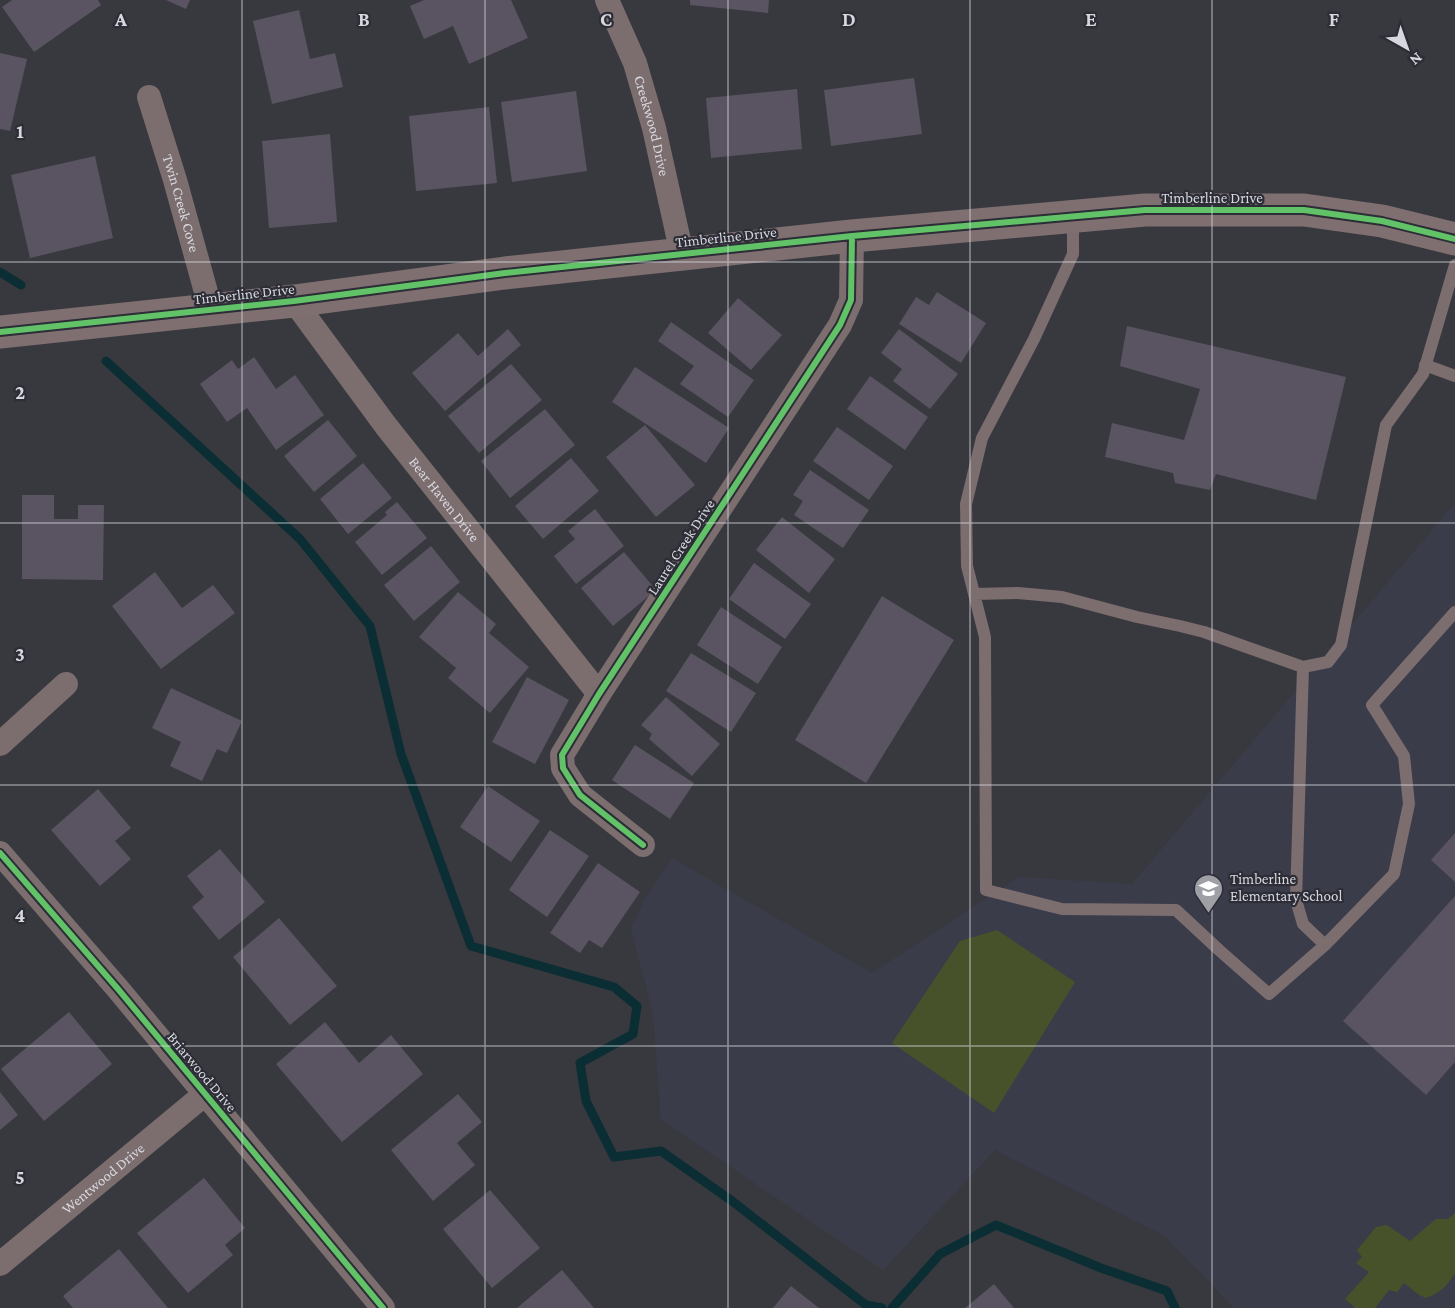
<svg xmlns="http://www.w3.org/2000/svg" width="1455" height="1308" font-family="'Crimson Pro',serif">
  <rect width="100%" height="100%" fill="#38393e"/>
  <path fill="#3b3c4a" d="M1455 503V1308H1234L1165 1236 995 1150 883 1270 661 1120 653 1013 631 929 645 899 672 858 872 973 1019 877 1132 884Z"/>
  <path fill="#47522a" d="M997 930 1075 982 994 1113 892 1043 960 941Z
    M1455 1213V1274C1452 1276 1451 1280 1448 1283 1443 1290 1434 1295 1426 1298L1419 1295 1404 1283 1397 1292 1389 1290 1375 1308H1355L1345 1299 1369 1272 1356 1263 1362 1257 1357 1250 1376 1227 1387 1225 1410 1241 1436 1219H1448Z"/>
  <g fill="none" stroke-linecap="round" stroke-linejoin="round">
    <path stroke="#0a2e33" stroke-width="9" d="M0 272 21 285
      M106 361 300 539 370 626 401 754 471 946 614 987 637 1006 633 1034 580 1063 586 1101 614 1157 661 1151 732 1201 866 1305 882 1308
      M892 1308 940 1254 996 1225 1101 1268 1167 1291 1175 1308"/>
  </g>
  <path fill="#5a5362" d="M12 0H98L101 5 34 52 2 7Z
    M166 0H190L186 9Z
    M424 0H511L528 38 469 64 453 26 424 39 410 6Z
    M690 0H769L768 13 690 5Z
    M299 10 310 59 335 53 343 87 272 104 253 21Z
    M0 53 27 59 10 131 0 129Z
    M914 78 922 134 831 146 824 90Z
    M797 89 802 149 711 158 706 98Z
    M576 91 587 171 512 182 501 102Z
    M489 107 497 183 416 191 409 116Z
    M330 134 337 222 269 228 262 141Z
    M95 156 113 238 30 258 11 175Z
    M937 292 986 323 961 363 899 324 916 297 929 305Z
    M738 298 782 335 751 370 708 333Z
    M671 322 754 380 728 417 680 384 694 366 658 341Z
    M1127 326 1346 377 1316 500 1216 474 1210 490 1175 483 1173 473 1105 457 1112 423 1184 440 1200 389 1120 366Z
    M508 329 521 345 445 411 412 373 458 333 478 356Z
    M899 329 958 374 930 409 893 381 902 369 881 353Z
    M254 357 276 389 295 375 324 415 276 450 247 408 227 422 200 384 232 360 238 369Z
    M511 364 542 400 479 453 448 416Z
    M635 367 729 428 706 463 612 402Z
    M870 376 928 417 905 450 847 409Z
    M545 409 575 445 510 498 481 461Z
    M328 420 357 456 314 492 284 456Z
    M645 425 695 485 656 517 606 457Z
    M837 427 893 466 869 500 813 461Z
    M571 458 599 491 543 539 515 506Z
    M363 463 392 498 348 534 320 499Z
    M810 470 869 510 843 548 794 515 803 501 793 495Z
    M22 495H54V519H78V505H104L103 580 22 579Z
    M397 502 427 538 382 575 355 542 387 515 385 512Z
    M595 509 624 546 576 584 554 556 575 539 568 531Z
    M782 517 835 559 809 593 756 550Z
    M431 546 460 582 414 621 384 585Z
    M624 552 656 590 613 626 581 588Z
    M754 563 811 604 785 639 729 599Z
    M155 572 182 608 213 585 235 613 161 669 112 606Z
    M458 592 496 624 489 633 529 667 490 713 448 678 456 668 419 637Z
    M882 596 954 640 866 783 795 740Z
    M721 607 782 647 758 684 697 645Z
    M691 653 756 693 731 732 666 691Z
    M527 677 569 700 535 764 492 742Z
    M171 688 242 721 227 753 217 749 202 781 170 766 181 742 152 728Z
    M666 697 720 744 692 776 649 739 652 734 641 725Z
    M635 745 694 783 670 819 612 780Z
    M488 786 540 821 511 862 460 827Z
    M98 789 131 828 115 841 131 859 100 886 51 830Z
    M550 830 589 856 547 917 509 890Z
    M1455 833V882L1431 860Z
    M220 849 265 902 219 940 192 907 204 897 187 876Z
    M598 863 640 892 602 948 589 940 580 953 550 933Z
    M1455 896V1062L1426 1095 1343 1021Z
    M279 918 337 986 290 1025 233 957Z
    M69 1012 112 1064 44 1121 1 1069Z
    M325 1022 359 1063 391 1035 423 1074 342 1142 276 1064Z
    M0 1092 18 1115 0 1130Z
    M458 1094 482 1122 457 1143 475 1165 433 1201 391 1150Z
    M204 1178 245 1228 225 1245 233 1255 188 1293 137 1233Z
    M490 1190 540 1248 492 1288 443 1229Z
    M119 1249 168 1308H73L63 1296Z
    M562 1270 594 1308H517Z
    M994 1284 1014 1308H965Z
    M791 1286 819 1308H773Z"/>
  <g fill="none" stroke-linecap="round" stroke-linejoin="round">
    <path stroke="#7c6d6f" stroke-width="12" d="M1073 219V254L1034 339 982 438 966 504 967 566 985 637 986 890 1062 909 1176 910 1219 950 1269 994 1325 945 1394 874 1409 804 1404 756 1372 705 1455 612
      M1425 365 1455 376
      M974 594 1018 593 1062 597 1137 617 1180 626 1204 632 1303 667 1328 662 1341 645 1386 425 1423 374 1455 265
      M1303 667 1296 900 1303 924 1325 945"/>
    <g stroke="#7c6d6f" stroke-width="24">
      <path id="s1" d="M607 0 635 63 654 128 682 254"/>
      <path id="s2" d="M149 97 175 180 211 310"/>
      <path id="s3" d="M294 301 386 426 599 694"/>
      <path d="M0 744 66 684"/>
      <path d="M643 845 580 795 563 768 562 755 599 694 840 325 851 300 852 236"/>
      <path d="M0 853 118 989 383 1308"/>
      <path id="s4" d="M0 1264 205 1094"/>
    </g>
    <path stroke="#7f6f71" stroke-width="33" d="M0 332 294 301 505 273 852 236 1145 210H1304L1382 221 1455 239"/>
    <defs>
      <path id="cycleway" d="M0 332 294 301 505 273 852 236 1145 210H1304L1382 221 1455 239
        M643 845 580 795 563 768 562 755 599 694 840 325 851 300 852 236
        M0 853 118 989 383 1308"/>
    </defs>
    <use href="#cycleway" stroke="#2c2d36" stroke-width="10"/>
    <use href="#cycleway" stroke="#61c268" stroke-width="6"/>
  </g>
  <path fill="none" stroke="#d7d8de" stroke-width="1.5" stroke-opacity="0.55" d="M242 0V1308M485 0V1308M728 0V1308M970 0V1308M1212 0V1308M0 262H1455M0 523H1455M0 785H1455M0 1046H1455"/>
  <defs>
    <symbol id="school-pin" viewBox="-11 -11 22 30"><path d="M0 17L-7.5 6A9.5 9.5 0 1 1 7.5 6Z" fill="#9fa0a6" stroke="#2c2d36"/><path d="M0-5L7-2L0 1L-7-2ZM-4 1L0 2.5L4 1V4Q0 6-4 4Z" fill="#fff"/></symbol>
  </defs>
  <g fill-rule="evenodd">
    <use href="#school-pin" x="1192" y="872" width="33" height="45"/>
  </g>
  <g text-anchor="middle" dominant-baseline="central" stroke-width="4.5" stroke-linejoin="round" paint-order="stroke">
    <g font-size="15" fill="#d7d8de" stroke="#2c2d36">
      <text stroke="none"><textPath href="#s1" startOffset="134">Creekwood Drive</textPath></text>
      <text x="1212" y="198">Timberline Drive</text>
      <text stroke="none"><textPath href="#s2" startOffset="111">Twin Creek Cove</textPath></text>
      <text transform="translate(726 237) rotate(-6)">Timberline Drive</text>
      <text transform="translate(244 294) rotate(-6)">Timberline Drive</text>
      <text stroke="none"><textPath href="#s3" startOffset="249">Bear Haven Drive</textPath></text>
      <text transform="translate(681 547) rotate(-57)">Laurel Creek Drive</text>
      <text transform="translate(202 1072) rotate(50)">Briarwood Drive</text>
      <text stroke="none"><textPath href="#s4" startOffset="134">Wentwood Drive</textPath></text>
    </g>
    <g font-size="15" fill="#d7d8de" stroke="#2c2d36" text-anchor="start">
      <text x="1230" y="879">Timberline<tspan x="1230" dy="17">Elementary School</tspan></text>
    </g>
  </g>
  <g font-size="20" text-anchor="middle" font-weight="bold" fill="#d7d8de" stroke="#2c2d36" stroke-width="4.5" stroke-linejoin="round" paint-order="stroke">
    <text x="121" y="26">A</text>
    <text x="364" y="26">B</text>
    <text x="606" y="26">C</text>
    <text x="849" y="26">D</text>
    <text x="1091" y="26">E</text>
    <text x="1334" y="26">F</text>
    <text x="20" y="138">1</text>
    <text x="20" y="399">2</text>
    <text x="20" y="661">3</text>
    <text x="20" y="922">4</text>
    <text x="20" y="1184">5</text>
  </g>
  <g transform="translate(1407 48) rotate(140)" stroke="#2c2d36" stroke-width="4.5" paint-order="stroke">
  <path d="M0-4.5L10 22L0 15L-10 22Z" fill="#d7d8de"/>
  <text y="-9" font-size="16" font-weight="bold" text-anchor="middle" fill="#d7d8de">N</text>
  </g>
</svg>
